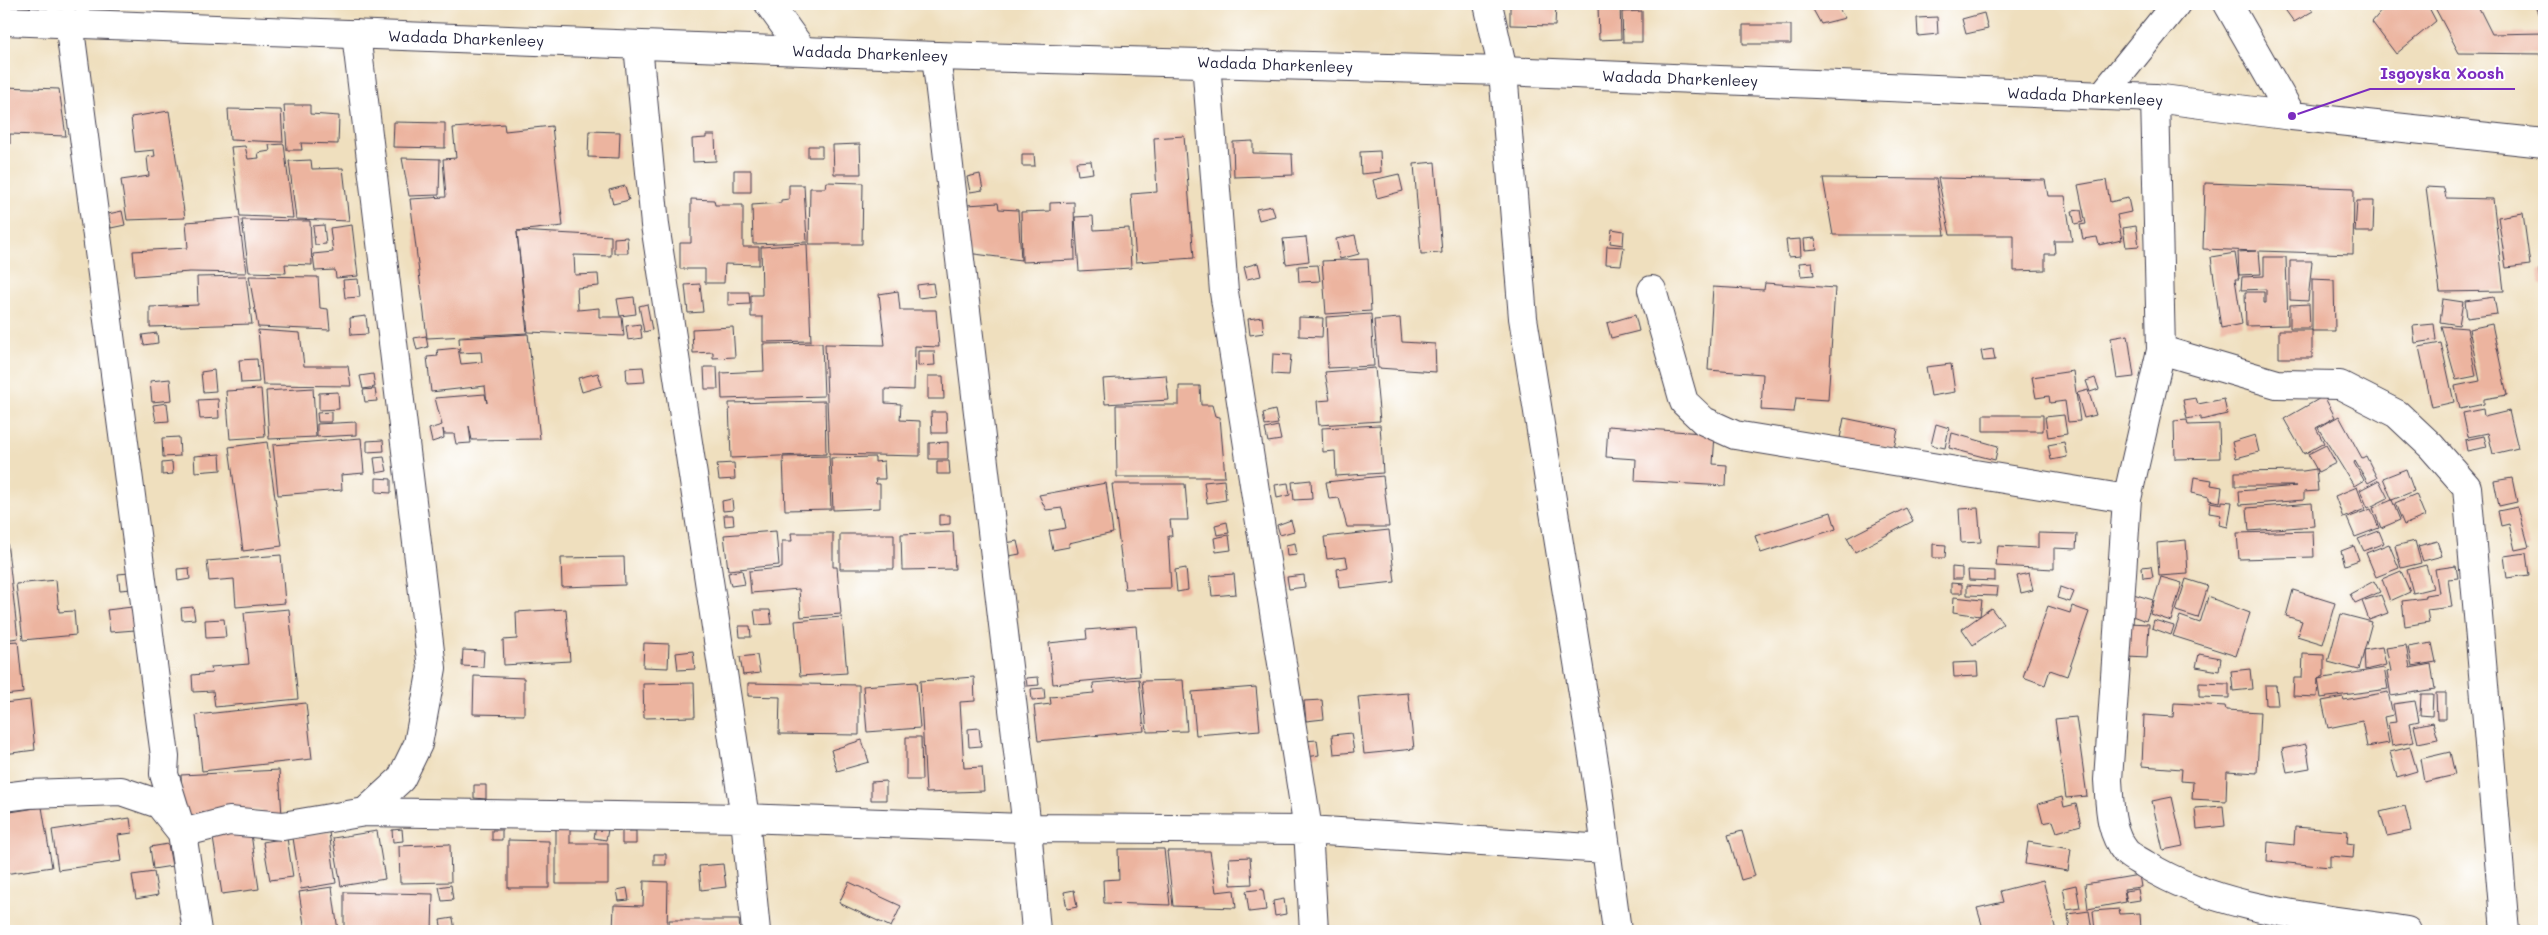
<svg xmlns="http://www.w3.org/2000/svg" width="2548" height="935" font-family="Mali,sans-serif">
  <rect width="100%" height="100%" fill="#fff"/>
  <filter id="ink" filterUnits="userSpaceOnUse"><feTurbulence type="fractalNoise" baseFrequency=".02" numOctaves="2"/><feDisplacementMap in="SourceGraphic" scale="10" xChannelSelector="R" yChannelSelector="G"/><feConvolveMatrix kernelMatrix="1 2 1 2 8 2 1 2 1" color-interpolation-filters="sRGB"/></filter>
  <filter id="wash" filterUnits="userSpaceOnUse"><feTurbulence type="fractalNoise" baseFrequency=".0096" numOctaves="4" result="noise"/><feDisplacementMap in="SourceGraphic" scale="20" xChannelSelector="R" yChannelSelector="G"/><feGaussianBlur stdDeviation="1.12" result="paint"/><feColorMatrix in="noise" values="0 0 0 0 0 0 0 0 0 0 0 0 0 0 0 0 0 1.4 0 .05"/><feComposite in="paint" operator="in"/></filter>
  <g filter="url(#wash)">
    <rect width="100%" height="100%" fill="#efdfbe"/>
    <g id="blocks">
      <path fill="#ecb49f" d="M1510 4H1556L1555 26 1510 25Z
        M1620 4 1621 39 1599 40 1598 5Z
        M1810 4H1836L1845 18 1821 24Z
        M2281 4H2308L2313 11 2294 22Z
        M2387 4H2427L2436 21 2396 54 2372 22Z
        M2433 4H2477L2492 34 2544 33V54L2459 53Z
        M2534 4H2544V27Z
        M1642 11V42H1623L1622 12Z
        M1984 13 1988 29 1966 34 1962 19Z
        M1937 17 1938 34 1918 36 1917 18Z
        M1743 25H1791V44H1743Z
        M4 87 59 89 66 136 10 134V144H4Z
        M284 105H310V114L339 116 338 144 301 143 302 150H287Z
        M228 109 281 110 283 142 230 140Z
        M169 111 185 218 127 220 121 180 149 176 147 157 155 156 154 150 135 152 131 117Z
        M394 122 445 123V148L393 147Z
        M504 124 505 131 552 126 563 226 517 231 611 236V256L574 255 575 275 598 274 599 286 577 288 578 310 599 308V317H622L624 336 528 332 517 232 527 333 427 338 410 199 446 197 443 159 456 158 453 128Z
        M589 131 620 132 619 158 588 157Z
        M706 135H715L716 161 693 162 692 139 706 138Z
        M1184 136 1194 258 1136 262 1131 194 1157 192 1154 138Z
        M1253 141V153L1292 154 1293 175 1234 177 1233 142Z
        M284 144 293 218 240 216 231 147 245 146 248 159 259 158 258 153 270 151 269 145Z
        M860 144 861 174H834L833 145Z
        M808 146H822V157H808Z
        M1380 151 1381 172 1361 174 1360 152Z
        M1022 154H1034L1035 166H1022Z
        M402 158 440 159 439 195 409 196Z
        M311 160 312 169 343 168 349 221 296 219 289 161Z
        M1091 161 1093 173 1078 175 1076 162Z
        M1435 162 1442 253 1421 254 1414 164Z
        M734 170H751V192H734Z
        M980 174 983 190 970 192 967 177Z
        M1399 174 1403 191 1377 198 1373 180Z
        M1823 178 1936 179 1945 235H1833Z
        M1938 178 2045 180 2048 196H2065L2072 241H2054L2055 254H2045V270L2014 271V235H1950Z
        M2106 180 2110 202 2128 198 2131 212 2117 215 2122 240 2099 245 2097 237 2083 239 2080 225 2086 224 2078 185Z
        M826 182 863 183 862 244H809L810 188H825Z
        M2205 183 2354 188 2353 254 2259 251 2261 274 2239 275 2238 252 2257 251 2203 249Z
        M789 185H804L807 242 753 244 752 205 781 203V200L789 199Z
        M625 186 629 200 613 204 609 190Z
        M2426 187 2444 188 2446 198 2493 199 2504 291 2440 292Z
        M691 199 714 200 715 205H743V247H759V265L725 264 724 283H705V269H680V243H691Z
        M2357 201H2374L2373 232H2355Z
        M1074 202 1075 260 1022 262 1021 212 1050 211V203Z
        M998 203 999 209 1018 210 1021 260 967 253V205Z
        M1272 206 1275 216 1259 220 1256 209Z
        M2081 210 2083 222 2075 224 2072 211Z
        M122 211 125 225 111 228 108 214Z
        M2523 213 2530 265 2506 268 2498 217Z
        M1093 216 1094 230 1129 228 1131 268 1079 271 1075 217Z
        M239 218 246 273 190 272 135 276 133 251 188 248 186 222Z
        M242 220 310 221 312 265 285 264 286 273 249 272Z
        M324 225 326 244 315 245 313 226Z
        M352 225 358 276 336 278 335 270 315 271 313 254 333 252 330 228Z
        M2136 226 2139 246 2126 247 2123 228Z
        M1612 229 1624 231 1623 245 1610 243Z
        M1355 235 1359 254 1340 259 1336 239Z
        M627 237 628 253H614V238Z
        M1306 237 1309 261 1286 264 1283 239Z
        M1815 238 1817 249 1805 250 1804 239Z
        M1800 239 1801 256 1788 257 1786 240Z
        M807 244 811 341 763 342V317H751V295H762L761 247Z
        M1607 246 1624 247 1621 265 1606 264Z
        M2235 253 2239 279H2235L2242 324 2221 328 2211 257Z
        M2264 257H2286L2288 325 2246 326 2245 292H2264V303H2266V289L2241 290 2242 277 2264 276Z
        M1368 259 1371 311 1326 314 1322 261Z
        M2290 261H2312L2308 301 2290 300Z
        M1812 262 1814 275 1801 276 1799 263Z
        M1258 263 1261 276 1247 279 1244 267Z
        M1318 265 1320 281 1299 282 1298 266Z
        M2539 269H2544V285H2540Z
        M246 276 252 324 150 327V307L198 305 197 277Z
        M249 276 318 277 320 308 328 309 330 330 258 327Z
        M358 279 360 297 345 298 343 280Z
        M2312 279 2334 280 2335 331H2312Z
        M933 283 935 296 918 298 917 285Z
        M1765 283 1835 288 1828 400 1796 398 1794 412 1761 410 1763 374 1708 370 1713 287 1764 290Z
        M700 284 703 312 688 313 685 285Z
        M898 291 900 310H936L939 347 915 346 914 390 885 389V403L901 404 900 420 920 421V456L829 454 825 344 885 345 879 294Z
        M728 292H749L750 304 728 305Z
        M634 297 636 314 620 316 617 299Z
        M2494 297 2497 314 2467 318 2465 301Z
        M2443 299 2463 302 2459 325 2440 322Z
        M647 304 652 330 644 332 639 306Z
        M2309 304 2310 328H2290V305Z
        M1371 314 1374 366 1328 368 1326 317Z
        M1635 315 1639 331 1611 338 1607 323Z
        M366 316 368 334 351 335 350 318Z
        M1262 317 1264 333 1250 335 1248 319Z
        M1299 317 1323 318 1322 337 1299 336Z
        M1400 318 1402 342 1435 344 1436 372 1378 368 1374 320Z
        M640 324 642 338 628 340 626 326Z
        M2434 324 2436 340 2415 343 2413 326Z
        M2492 324 2507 395 2484 399V404L2460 409 2455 386 2480 381 2469 329Z
        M2441 326 2467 328 2476 376 2456 380Z
        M733 327 735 357 713 358V352L693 353 692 329Z
        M258 330 300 333 304 366H348L351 386 263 385Z
        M2279 330H2312V358H2279Z
        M157 333 158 343 144 345 142 335Z
        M528 334 540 439 472 440 469 426 471 443 456 444 454 434H444L443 429 444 438 432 442 429 429 442 425 435 398 485 394 487 403 485 386 431 392 427 357 438 356 437 350 458 348 461 364 482 362 481 352 460 353 459 338Z
        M2128 335 2134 377 2117 379 2111 338Z
        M426 336 428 347 417 350 414 338Z
        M822 343 824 396 722 399 721 373 764 371 763 344Z
        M2441 343 2454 402 2432 407 2419 347Z
        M1993 349 1995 360 1983 361 1981 351Z
        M918 351H934L935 365 918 366Z
        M1273 354 1291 355 1289 375 1272 374Z
        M257 359 259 382 241 383 239 360Z
        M1951 364 1955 392 1931 396 1926 367Z
        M643 367 645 382 627 383 626 368Z
        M704 367H717L718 389H705Z
        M1375 368 1380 421 1319 425 1317 401 1330 400 1325 372Z
        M214 370 216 391 203 392 201 372Z
        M2073 371 2080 421 2068 422 2065 401 2050 403 2049 396 2036 398 2032 377Z
        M598 373 602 386 582 392 578 378Z
        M373 374 375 387 363 389 360 376Z
        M1166 375 1169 400 1105 404 1103 379Z
        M928 376H943L944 399H928Z
        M2095 378 2099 389 2090 392 2086 381Z
        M170 379 172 400 152 402 150 381Z
        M1179 386H1200L1201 405H1212L1215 416 1220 417 1225 477H1117L1116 405H1179Z
        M313 388 316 437 269 439 266 391Z
        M261 389 265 437 230 439 226 391Z
        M375 389 377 401 365 402 363 390Z
        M2088 390 2096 415 2084 418 2077 393Z
        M338 392 339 409 319 410V393Z
        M2324 396 2335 417 2316 428 2324 443 2304 454 2284 419Z
        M2196 398 2198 404 2224 399 2227 414 2201 420V416L2187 419 2183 400Z
        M218 399 219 418 200 419 198 400Z
        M825 401 826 454 731 458 729 403Z
        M167 403 169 421 156 422 153 405Z
        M2483 409 2484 417 2509 411 2518 448 2493 454 2488 433 2468 437 2463 413Z
        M1275 410 1278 424 1265 426 1263 413Z
        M331 412V422H318L317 413Z
        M931 412H946L947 433H932Z
        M1983 415H2043V431H1983Z
        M2064 415 2067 434 2048 437 2045 417Z
        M2339 416 2362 458 2366 456 2377 478 2368 483 2355 461 2354 463 2364 480 2354 486 2318 428Z
        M1844 418 1898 429 1894 449 1840 438Z
        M2187 420 2188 425 2219 424 2220 458 2175 459 2174 421Z
        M356 422V435L317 437V424Z
        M1936 424 1949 428 1945 448 1931 445Z
        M1380 425 1383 473 1336 476 1335 451 1323 452 1322 428Z
        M1278 426 1281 440 1268 442 1265 429Z
        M1608 426 1715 434 1713 464 1727 465 1726 486 1635 481 1636 459 1606 457Z
        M1952 433 1998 446 1995 460 1949 448Z
        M2255 435 2259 452 2236 458 2232 442Z
        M2484 436 2487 447 2467 451 2465 440Z
        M179 437 180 456 163 457 162 438Z
        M361 438 364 473 341 475 342 490 278 495 273 445Z
        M383 440 384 451 367 452V441Z
        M267 442 282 546 243 551 229 447Z
        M948 442V459H929V443Z
        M2064 442 2067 457 2051 460 2048 445Z
        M2326 445 2336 463 2318 472 2308 454Z
        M220 454 221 470 195 472 194 456Z
        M829 456 831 509 785 510 783 457Z
        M384 457 387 471 376 473 374 458Z
        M875 457V462L884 461 885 479H875L876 484H880V508L833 510 831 458Z
        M937 461H949L950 474H937Z
        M172 462 173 474 162 475V463Z
        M734 463 735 479 719 480 717 464Z
        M2316 469 2318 491 2304 492V500L2240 505 2239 491 2297 486H2235V472L2303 471Z
        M2406 469 2414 491 2392 500 2383 478Z
        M1383 476 1389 527H1347L1339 498 1329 499 1326 482Z
        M2194 477 2212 480 2211 485 2222 487 2220 502 2209 500V497L2192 493Z
        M376 478 391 479V493L376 492Z
        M2512 478 2517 502 2499 506 2494 481Z
        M1224 480 1226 500 1207 503 1204 482Z
        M1311 480 1312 499 1294 500 1292 482Z
        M2379 480 2388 498 2368 508 2360 490Z
        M1106 483 1113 533 1069 543V547L1053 550 1049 531 1066 528 1062 508 1046 510 1039 495Z
        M1288 483 1290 495 1277 498 1275 485Z
        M1112 484H1185L1188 520H1170L1172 536H1168L1171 588 1125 589Z
        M2357 487 2365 509 2343 518 2335 496Z
        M2416 494 2425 516 2404 525 2395 503Z
        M732 499 733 510 723 511 722 501Z
        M2392 500 2400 520 2381 528 2373 508Z
        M2222 501 2232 502 2228 527 2219 525 2221 515 2209 513 2210 502 2222 504Z
        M2312 503 2314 526 2249 531 2247 508Z
        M2518 507 2529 547 2515 550 2509 524 2501 526 2498 511Z
        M1906 508 1913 521 1855 552 1847 538Z
        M1978 508 1981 542 1961 543 1959 509Z
        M2371 509 2379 528 2355 537 2347 518Z
        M1831 512 1836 529 1761 553 1755 536Z
        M724 515H733L734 525 725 526Z
        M939 515H950V524L939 525Z
        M1291 520 1294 531 1280 535 1277 525Z
        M1227 522 1229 533 1217 535 1215 525Z
        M1389 530 1395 582 1339 588 1337 569 1348 567 1346 557 1327 559 1324 537Z
        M776 531 779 565 728 570 724 535Z
        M2313 531 2314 557 2239 559 2237 533Z
        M2379 531 2384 543 2364 551 2358 539Z
        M4 532H6L18 638 4 640Z
        M953 532 955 569 902 570 901 534Z
        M791 533H833V567H837L841 614 801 617 799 589 751 593 749 571 782 568V541H792Z
        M2038 533 2077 534 2076 549 2054 548V569L1996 566 1998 546 2038 548Z
        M840 534H894V569H840Z
        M1229 535 1231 550 1216 552 1214 538Z
        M2186 540 2188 574 2159 576 2157 543Z
        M1017 541 1020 554 1009 556 1006 543Z
        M2415 541 2421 563 2401 568 2395 546Z
        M2437 541 2442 556 2423 561 2418 546Z
        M1295 543 1297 555 1287 556 1286 545Z
        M1933 544 1946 545 1945 558H1933Z
        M2389 544 2399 568 2376 577 2366 553Z
        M2354 546 2359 560 2345 565 2341 551Z
        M2526 553 2529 575 2507 578 2504 556Z
        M281 555 285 603 236 607 234 579 209 581 207 561Z
        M624 557 625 585 562 587 561 558Z
        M2426 565 2433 588 2413 593 2407 570Z
        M2151 566 2153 577 2143 578 2142 567Z
        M2456 566 2458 578 2448 579 2452 607 2427 610 2429 622 2405 626 2402 601 2426 598 2425 595 2439 593 2435 569Z
        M1952 567 1962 568V579H1952Z
        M189 568 190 579 178 581 177 569Z
        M1186 568 1188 590 1177 592 1175 570Z
        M742 570 745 584 731 586 728 573Z
        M1968 570 1995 571V581L1969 580Z
        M2401 571 2410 592 2390 601 2382 579Z
        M141 572 143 588 120 590 118 574Z
        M2029 573 2033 590 2021 593 2017 576Z
        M1234 574 1236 594 1212 596 1210 576Z
        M1304 575 1305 587 1289 589 1287 577Z
        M2161 577 2182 583 2171 621 2150 614Z
        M2186 579 2208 586 2198 618 2176 611Z
        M56 580 59 612 74 611 76 635 23 640 16 584Z
        M2374 581 2380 592 2355 603 2350 594Z
        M1951 583 1962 584V593H1951Z
        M1967 585 1998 587 1997 596 1967 595Z
        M2060 587 2074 592 2070 602 2057 598Z
        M2293 590 2335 603 2323 644 2297 636 2302 621 2286 616Z
        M2130 593 2153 600 2146 621 2124 613Z
        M2381 595 2388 613 2369 620 2362 601Z
        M1954 597 1982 600 1980 616 1991 608 2003 624 1973 645 1962 629 1980 616 1953 612Z
        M2208 597 2250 613 2236 656 2173 636 2180 616 2200 623Z
        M2048 606 2070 613 2072 606 2089 612 2067 676 2050 670 2045 685 2023 677Z
        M132 607 135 630 110 632 107 610Z
        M193 607 195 619 182 620 181 608Z
        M289 609 298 699 215 707 213 691 193 692 192 675 212 673 211 667 249 664 244 613Z
        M566 609 570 661 504 665 503 640 517 639 516 612Z
        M754 610H770L772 624 756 625Z
        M2341 614 2372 622 2359 670 2328 662Z
        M842 617 847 673 800 676 795 621Z
        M224 619 226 637 206 638 205 620Z
        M2154 620 2174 626 2171 635 2152 628Z
        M2128 623 2149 624 2147 658 2128 657Z
        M739 626H750L751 637H740Z
        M1136 626 1140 676 1053 684 1049 643 1087 639 1086 630Z
        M18 641 23 693 4 695V642Z
        M644 643 669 644 668 668 643 667Z
        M2432 643 2436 662 2412 666 2408 647Z
        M2406 645 2410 668 2431 664 2435 689 2391 696 2387 672 2391 671 2386 648Z
        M2382 647 2386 665 2365 670 2364 650Z
        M463 650 484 651 483 667 462 666Z
        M693 651 695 669 678 670 676 653Z
        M2199 654 2221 658 2219 671 2196 667Z
        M2303 654 2324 655V676L2318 679 2317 697 2293 696 2294 678H2302Z
        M757 655 760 673 743 675 740 657Z
        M1977 662 1978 676 1954 677 1953 663Z
        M2384 668 2388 689 2321 698 2318 679Z
        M2250 669 2252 689 2233 691 2231 671Z
        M474 676 524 678V715L473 714Z
        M974 677 975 701 960 702 964 768 982 767 984 791 926 793 920 681Z
        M1038 677 1039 685 1027 686 1026 678Z
        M1139 679 1144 731 1038 741 1034 706 1051 704 1050 697 1094 693 1093 683Z
        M1183 680 1187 731 1147 732 1142 681Z
        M916 682 920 728 867 732 863 686Z
        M694 683 695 717 644 718 643 684Z
        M748 683 859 685V735L779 734 780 697 748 696Z
        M2199 683 2229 684V698L2199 697Z
        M2265 685H2276L2278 705H2266Z
        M1256 687 1260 730 1196 735 1192 692Z
        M1044 688 1045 699 1032 700 1031 689Z
        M2388 692 2393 715 2384 717 2389 743 2367 747 2362 721 2328 728 2322 701 2343 697 2344 700Z
        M1408 693 1414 749 1364 754 1358 697Z
        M2436 693H2446V719H2437Z
        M2421 694H2433L2432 716 2420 715Z
        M30 700 35 750 4 754V703Z
        M1322 700 1324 719 1306 721 1304 701Z
        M2415 701 2419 721 2410 723 2414 742 2392 746 2388 723 2396 722 2393 704Z
        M306 703 312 759 202 771 196 715Z
        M2174 703 2225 706 2226 710 2260 712 2257 773 2227 771 2226 801 2192 799 2193 782 2181 781 2182 769 2142 766 2144 715 2173 717Z
        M2076 717 2087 796 2066 798 2055 719Z
        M2433 722 2438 739 2418 743 2414 726Z
        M979 728 981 746 969 747 968 729Z
        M1351 733 1354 752 1334 754 1332 735Z
        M906 737H921L922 780H906Z
        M862 740 869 762 837 771 831 750Z
        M1317 740 1319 755 1307 757 1305 741Z
        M2306 744 2310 768 2287 772 2282 749Z
        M2410 747 2417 771 2397 777 2390 752Z
        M2450 752 2455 775 2424 782 2420 759Z
        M279 770 282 816 262 817V810L200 813V820L183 821 181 775Z
        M886 781V800H871V782Z
        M474 785H486V799L474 798Z
        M2062 797 2064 807 2076 804 2081 825 2057 832 2053 821 2043 823 2038 804Z
        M2172 797 2183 846 2163 850 2152 801Z
        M2223 806 2225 826 2197 829 2195 808Z
        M2405 806 2411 831 2387 836 2380 812Z
        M42 807 52 867 4 874V813Z
        M130 818 132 833 118 835 122 861 58 870 52 830Z
        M250 827 259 889 222 894 212 832Z
        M596 827 608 830 606 840 594 838Z
        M2295 827 2348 831 2347 843 2354 844 2353 858 2330 856V867L2267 861 2268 842 2294 845Z
        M402 829 403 841 393 842 392 830Z
        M556 829H570V843H608V884H556Z
        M492 830H502V840H492Z
        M377 831 385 879 341 886 333 838Z
        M622 831H636V844H622Z
        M1742 831 1755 876 1741 880 1728 835Z
        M329 832 336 883 301 889 293 838Z
        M287 838 293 877 270 880 263 842Z
        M508 840 549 841V888H508Z
        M2028 842 2071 849 2068 871 2025 864Z
        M168 844 172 866 153 869 150 847Z
        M450 844 451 882 400 883 399 846Z
        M1118 849H1164L1170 905 1104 903 1103 880 1119 879Z
        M1167 851H1210L1216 892 1234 890 1236 908 1173 906Z
        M654 854H666V865H654Z
        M1250 857 1252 884 1231 885 1229 858Z
        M723 864 726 887 701 890 699 866Z
        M154 872 158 895 136 899 132 875Z
        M2139 875 2141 887 2124 889 2126 902 2088 909 2085 884Z
        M2043 880 2056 931H1984L1977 908 2003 902 2000 891Z
        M644 881 668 882 667 931H613L614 905 643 906Z
        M849 882 901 906 891 927 839 903Z
        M451 885 453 900 442 901 439 887Z
        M2076 885 2080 908 2067 910 2063 888Z
        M332 887 338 931H305L299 892Z
        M627 888 629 900 619 901 617 890Z
        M1263 889 1266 910 1249 912 1246 891Z
        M2138 889 2140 900 2127 902 2125 891Z
        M1074 890 1077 907 1067 909 1064 892Z
        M344 892 433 894 432 931H344Z
        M1284 899 1286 914 1275 916 1273 901Z
        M2119 909 2120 914 2140 913 2141 930 2095 931 2093 911Z
        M2089 911 2092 930 2070 931 2068 914Z
        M453 918 455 931H442L440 920Z
        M669 920H739L740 931H670Z"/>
    </g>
  </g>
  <g filter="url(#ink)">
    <use href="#blocks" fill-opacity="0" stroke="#413e4f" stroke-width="1"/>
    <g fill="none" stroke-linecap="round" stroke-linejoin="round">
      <defs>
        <path id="minor" d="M769 4 802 50
          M1488 4 1503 71 1523 318 1597 781 1617 931
          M69 22 165 756 164 774 182 833 197 931
          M638 45 655 225 745 818 756 931
          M936 56 1027 828 1036 931
          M1206 62 1224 292 1308 830 1314 931
          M2155 98 2161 350 2127 499 2108 780C2110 806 2109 831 2126 852 2131 857 2140 861 2146 865 2222 912 2320 917 2407 931
          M1652 290 1684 402 1704 421 1735 435 2127 499
          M2161 350 2277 384 2340 385 2397 414 2431 446 2467 487 2505 931
          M4 797 28 794 121 791 159 804 182 833 229 821 283 826 365 812 401 779 418 744 432 668 356 34
          M365 812 745 818 1027 828 1308 830 1606 849"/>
        <path id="major" d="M2228 4 2292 116
          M4 21 936 56 1503 71 2155 98 2292 116 2544 143
          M2102 96 2176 4"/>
      </defs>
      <use href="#minor" stroke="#413e4f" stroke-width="30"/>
      <use href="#major" stroke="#413e4f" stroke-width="30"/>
      <use href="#minor" stroke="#fff" stroke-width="28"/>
      <use href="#major" stroke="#fff" stroke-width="28"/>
    </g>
  </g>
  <g text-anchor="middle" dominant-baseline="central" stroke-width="4" stroke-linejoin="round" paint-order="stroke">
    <g font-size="15" fill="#22223b" stroke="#fff">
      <text transform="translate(466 38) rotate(2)">Wadada Dharkenleey</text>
      <text transform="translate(870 53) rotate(2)">Wadada Dharkenleey</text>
      <text transform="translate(1275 64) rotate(2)">Wadada Dharkenleey</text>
      <text transform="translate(1680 78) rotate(2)">Wadada Dharkenleey</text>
      <text transform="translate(2085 96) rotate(3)">Wadada Dharkenleey</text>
    </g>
  </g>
  <path fill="none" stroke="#7b2cbf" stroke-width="2" d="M2292 116L2370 89H2515"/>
  <circle fill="#7b2cbf" stroke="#fff" stroke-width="2" cx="2292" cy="116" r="5"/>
  <g font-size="16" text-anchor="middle" font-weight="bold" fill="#7b2cbf" stroke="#fff" stroke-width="4" stroke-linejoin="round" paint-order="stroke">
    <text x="2442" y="79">Isgoyska Xoosh</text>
  </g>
  <rect width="2548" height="935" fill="none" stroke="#fff" stroke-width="20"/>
</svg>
